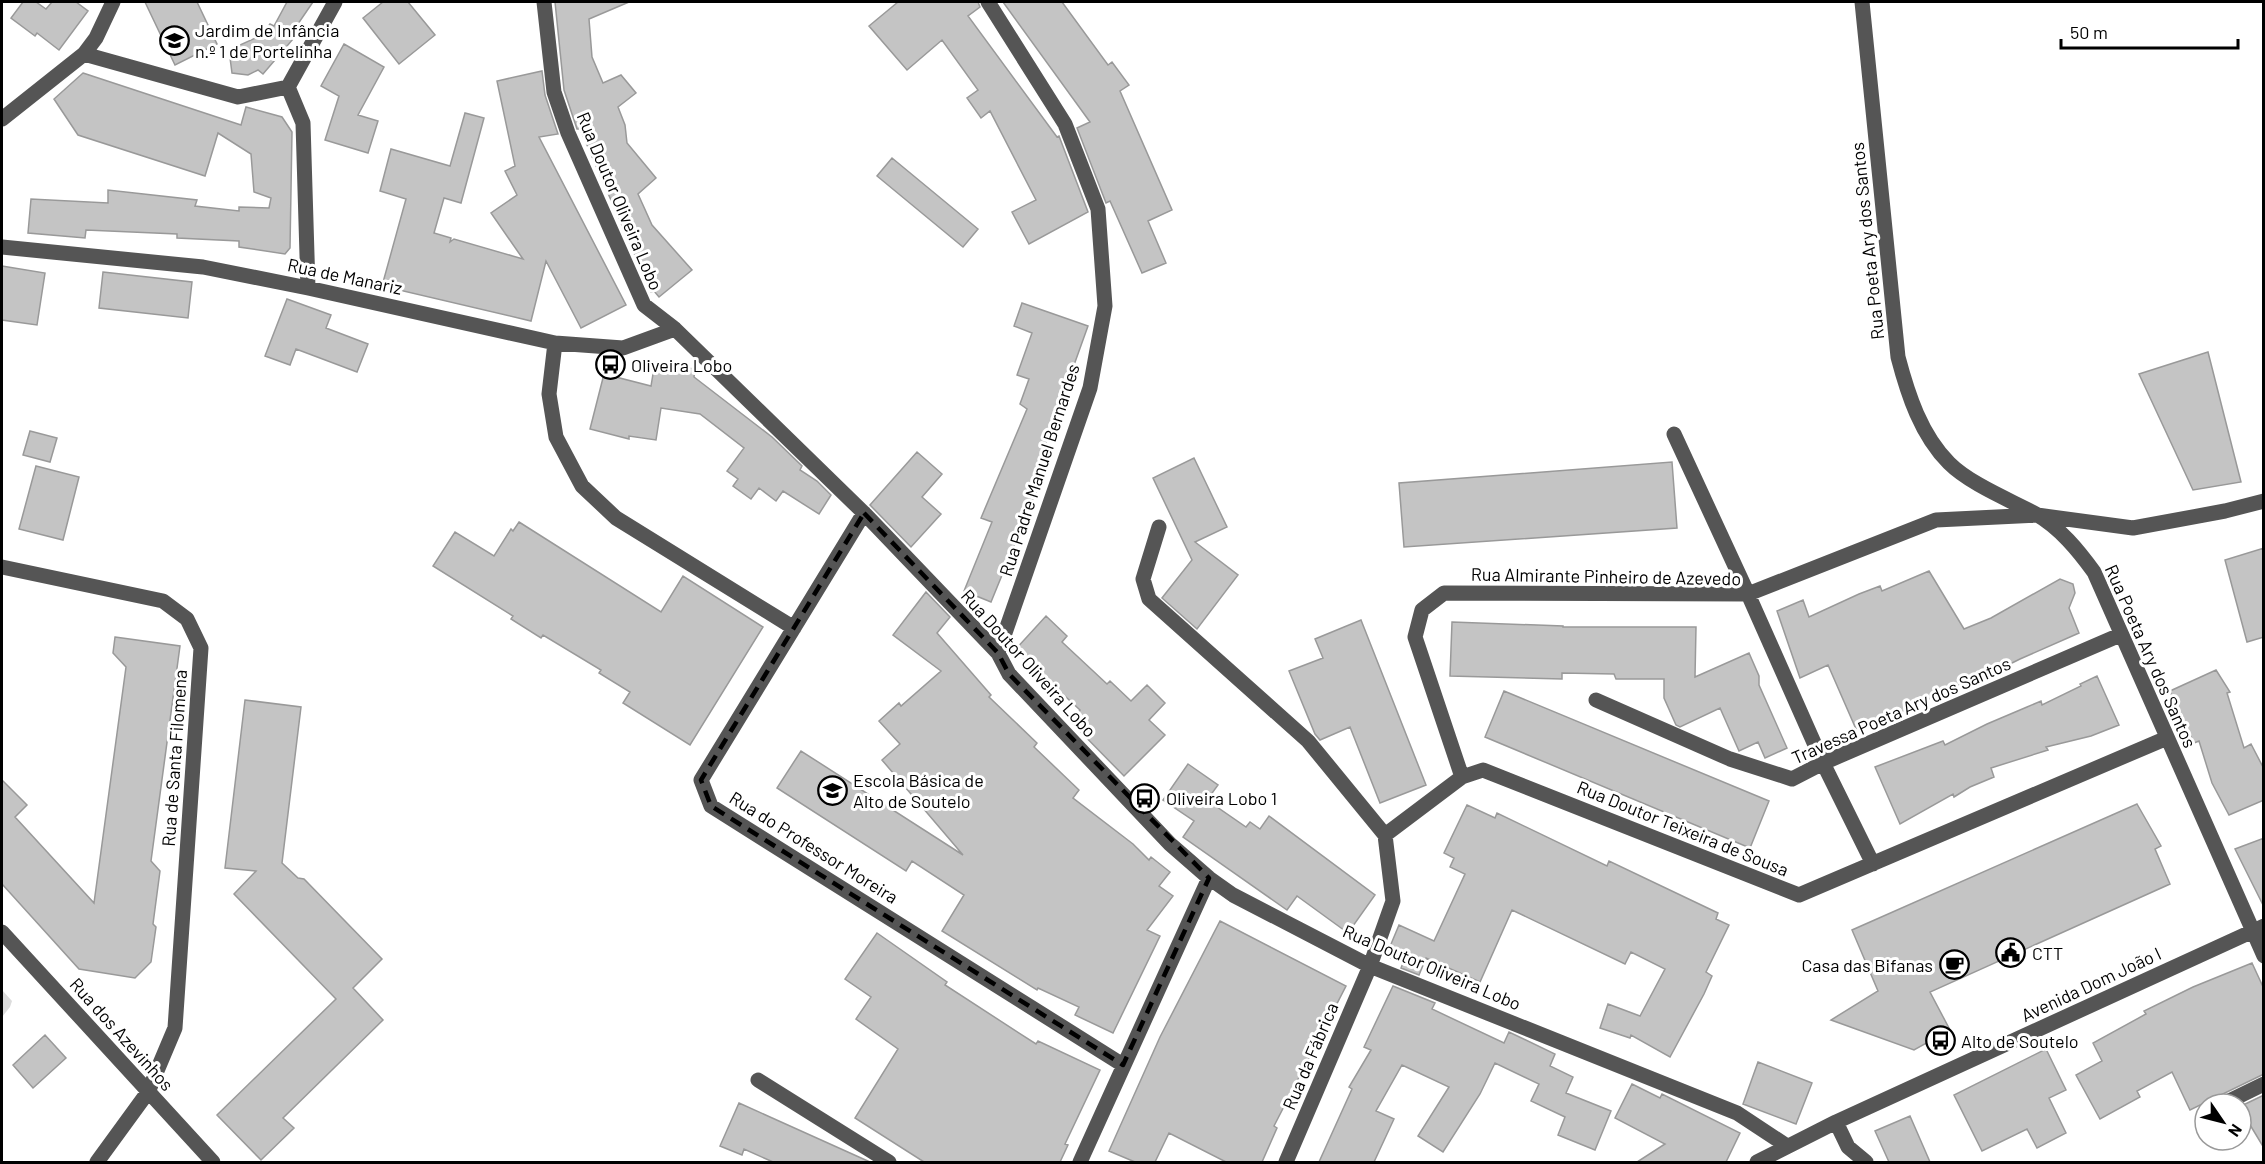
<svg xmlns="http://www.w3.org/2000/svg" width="2265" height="1164" font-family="Barlow,sans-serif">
  <rect width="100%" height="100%" fill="#fff"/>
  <path fill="#dcdcdc" d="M2 990 12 1001 10 1007 2 1017Z"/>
  <path fill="#c4c4c4" stroke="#999" stroke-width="1.5" d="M23 2H36L46 9 52 2H76L88 11 59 50 37 33 35 36 11 18Z
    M145 2H197L217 44 175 65Z
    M287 2H313L289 37 293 39 263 74 258 70 248 75 232 73 229 50 262 35 270 24 274 26Z
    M383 2H408L435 35 399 64 363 18Z
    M555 2H629L589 19 592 57 603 83 621 75 636 93 618 107 625 125 627 143 656 178 638 194 652 225 692 270 659 297 654 291 651 292 580 129H577L564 90Z
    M898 2H978L980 7 968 16 1057 137 1059 136 1088 212 1029 244 1012 212 1036 200 990 111 981 118 967 98 978 90 942 40 907 70 869 26Z
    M1003 2H1062L1108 65 1112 62 1129 85 1120 91 1172 210 1148 221 1166 263 1142 273 1110 201 1106 203 1077 128 1090 122Z
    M344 44 384 67 358 115 378 121 368 153 325 140 339 96 321 86Z
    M542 71 545 95 558 134 539 137 626 305 581 328 546 261 531 321 382 286 406 199 380 191 391 149 450 166 465 113 484 118 461 203 444 198 434 233 451 238 450 242 454 239 523 259 491 213 517 195 505 171 515 166 497 81Z
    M83 73 241 125 246 107 282 117 292 132 290 248 285 254 239 247V241L177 238V234L86 230 85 238 28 233 31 199 108 203V190L197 200 195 206 239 211V207L269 208 271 198 254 192 251 154 218 133 205 176 78 135 54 99Z
    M892 158 978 229 963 247 877 176Z
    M2 266 45 273 37 325 2 320Z
    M103 272 192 282 188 318 99 308Z
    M287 299 331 315 326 328 368 344 357 372 296 349 290 365 265 356Z
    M1022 303 1088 326 1041 457 1049 460 991 602 964 591 992 522 981 518 1027 409 1020 404 1029 379 1017 375 1032 333 1014 326Z
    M2208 352 2241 482 2193 490 2139 374Z
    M655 362 695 369 694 377 772 437 802 466 800 470 817 481 831 495 819 514 783 491 776 501 759 488 751 499 733 486 738 479 727 471 744 448 700 414 661 408 656 440 629 436V439L590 429 604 374 651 386Z
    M30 431 57 438 50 462 23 455Z
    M917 452 942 474 922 497 941 514 911 547 870 505Z
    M1194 458 1227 527 1195 542 1238 575 1197 629 1162 598 1192 560 1153 478Z
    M1672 462 1677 528 1404 547 1399 483Z
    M36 466 79 477 63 540 19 529Z
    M519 522 661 612 683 576 763 627 690 745 623 703 630 692 599 673 601 670 543 635 541 638 511 619 513 616 433 566 455 532 494 556 511 529 513 531Z
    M2264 548V637L2247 642 2225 560Z
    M1929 571 1964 629 1991 618 2060 579 2073 584 2075 593 2069 608 2079 633 2020 659 1986 676 1984 673 1888 718 1887 716 1856 729 1828 665 1800 678 1777 611 1803 600 1809 617 1859 594 1880 586 1882 591Z
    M926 592 950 617 937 633 991 695 989 697 1037 743 1034 747 1079 790 1073 798 1133 844 1149 860 1151 857 1170 872 1159 886 1173 896 1147 930 1160 936 1113 1033 1075 1015 1079 1007 1038 988 1037 990 942 931 964 895 912 861 906 871 777 788 801 751 963 855 882 760 900 744 879 721 899 703 901 706 941 671 893 635Z
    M1046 616 1067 636 1062 642 1107 684 1110 681 1131 701 1147 685 1165 703 1149 720 1165 735 1124 776 1070 721 1080 710 1015 650Z
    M1361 620 1426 785 1380 803 1350 727 1320 740 1315 734 1289 671 1323 658 1315 639Z
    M1452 622 1563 626V627H1696L1695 677 1749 653 1759 676V685L1787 748 1765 758 1758 742 1739 751 1720 708 1680 727 1676 725 1664 698V679H1616L1614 674 1562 673V679L1450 676Z
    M115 637 180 646 151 861 160 871 153 924 156 927 151 962 135 978 79 969 2 884V780L27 805 15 817 94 903 126 667 113 653Z
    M2216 670 2230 692 2227 693 2244 748 2251 744 2264 769V800L2229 815 2212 783 2199 741 2194 743 2180 714H2178L2170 691Z
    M2097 676 2119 725 2091 736 2046 747 2048 750 1991 768 1994 777 1970 787 1954 797 1953 794 1900 824 1875 767 1943 741 1945 745 1987 724 2027 707 2041 701 2042 705 2081 686 2080 684Z
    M1504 691 1769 801 1750 848 1485 737Z
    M245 700 301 707 282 863 298 878 304 879 382 959 353 988 383 1020 283 1118 294 1128 261 1160 217 1115 336 999 234 894 256 871 225 868Z
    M1188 764 1218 785 1207 800 1246 827 1250 822 1260 829 1269 816 1375 895 1348 933 1297 896 1287 910 1183 837 1194 821 1163 800Z
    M2137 804 2161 846 2155 849 2170 884 1930 992 1950 1030 1914 1050 1831 1020 1878 991 1852 930Z
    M1467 805 1495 818 1497 813 1607 866 1609 861 1718 913 1716 919 1729 925 1706 972 1712 976 1704 994 1670 1057 1631 1035 1630 1038 1600 1028 1608 1004 1640 1016 1665 969 1631 952 1625 964 1512 910 1480 982 1426 958 1419 975 1401 968 1403 963 1386 956 1399 925 1434 941 1465 874 1450 867 1454 858 1444 853Z
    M2264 838V907L2235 849Z
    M1220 921 1346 986 1274 1126 1277 1128 1262 1162H1226L1169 1133 1155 1162H1135L1109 1151 1160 1037Z
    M877 933 947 982 945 985 1036 1044 1038 1041 1100 1070 1065 1144 1068 1145 1060 1162H924L855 1118 898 1049 856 1019 871 997 845 979Z
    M2252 963 2264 989V1074L2190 1110 2172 1072 2137 1091 2140 1097 2100 1119 2076 1075 2102 1061 2093 1043 2146 1014 2144 1011 2193 987Z
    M1393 986 1435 1003 1432 1009 1504 1043 1509 1032 1555 1054 1550 1066 1573 1077 1566 1093 1611 1111 1595 1150 1558 1135 1565 1117 1531 1101 1539 1084 1495 1063 1480 1094 1443 1152 1418 1136 1449 1087 1402 1065 1376 1111 1394 1119 1374 1162H1319L1352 1089 1349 1087 1371 1050 1364 1047Z
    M45 1035 66 1058 33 1088 13 1065Z
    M2046 1049 2066 1090 2049 1098 2066 1133 2037 1148 2027 1129 1982 1151 1954 1095Z
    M1758 1062 1812 1083 1796 1124 1743 1104Z
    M1632 1084 1660 1098 1662 1094 1740 1133 1726 1162H1637L1665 1144 1615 1118Z
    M2264 1095V1148L2241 1110V1106Z
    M739 1103 870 1162H773L744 1149 742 1155 720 1146Z
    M1910 1116 1930 1162H1889L1875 1131Z"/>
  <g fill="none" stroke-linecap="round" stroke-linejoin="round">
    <path stroke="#555" stroke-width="15" d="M544 2 554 92 568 133 644 305 675 329 864 513 998 653 1009 674 1170 844 1209 878 1233 895 1370 966 1737 1113 1787 1146
      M988 2 1065 124 1098 209 1105 306 1090 388 998 653
      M1862 2 1898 357C1908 395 1921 435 1949 463 1970 484 2010 500 2036 514 2060 528 2078 550 2094 572L2264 956
      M84 54 238 97 288 87
      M288 87 303 123 308 288
      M288 87 335 2
      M2 119 84 54 96 38 113 2
      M2 247 203 267 308 288 555 343 623 348 675 329
      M555 343 549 394 556 437 582 486 616 518 794 628
      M1674 434 1748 594 1936 520 2037 515 2133 528 2225 511 2264 501
      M864 513 701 780 711 806 1123 1065
      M1159 527 1143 579 1149 599 1308 741 1385 835
      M2 567 163 601 187 619 201 648 175 1028 148 1092 97 1162
      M1596 700 1730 759 1792 779 1823 763 2120 635
      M1462 777 1415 637 1422 610 1444 593 1748 594 1823 763 1873 864
      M2 932 213 1162
      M758 1080 889 1162
      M2223 1104 2264 1084
      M1836 1122 1848 1147 1866 1162
      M1080 1162 1209 878
      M1286 1162 1370 966 1393 901 1385 835 1462 777 1483 770 1799 895 2167 738
      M1757 1162 1836 1122 2264 926"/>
  </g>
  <path fill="none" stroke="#000" stroke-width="4.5" stroke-dasharray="12 8" stroke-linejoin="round" d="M864 513 998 653 1009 674 1209 878 1123 1065 711 806 701 780Z"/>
  <defs>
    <symbol id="school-ring" viewBox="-11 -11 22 22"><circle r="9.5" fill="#fff" stroke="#000" stroke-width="1.5"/><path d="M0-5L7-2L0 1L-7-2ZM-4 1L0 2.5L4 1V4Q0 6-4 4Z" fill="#000"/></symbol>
    <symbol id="bus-ring" viewBox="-11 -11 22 22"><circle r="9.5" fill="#fff" stroke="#000" stroke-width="1.5"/><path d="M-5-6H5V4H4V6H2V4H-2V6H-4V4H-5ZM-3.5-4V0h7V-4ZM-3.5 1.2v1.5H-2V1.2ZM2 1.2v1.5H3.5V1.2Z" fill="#000"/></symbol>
    <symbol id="civic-ring" viewBox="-11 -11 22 22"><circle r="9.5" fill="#fff" stroke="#000" stroke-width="1.5"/><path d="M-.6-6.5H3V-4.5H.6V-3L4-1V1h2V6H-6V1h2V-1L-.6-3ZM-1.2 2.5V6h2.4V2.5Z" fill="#000"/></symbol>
    <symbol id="cafe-ring" viewBox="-11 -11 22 22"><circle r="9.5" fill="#fff" stroke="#000" stroke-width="1.5"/><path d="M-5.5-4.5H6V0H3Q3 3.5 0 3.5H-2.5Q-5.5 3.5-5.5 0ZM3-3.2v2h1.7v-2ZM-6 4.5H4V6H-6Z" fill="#000"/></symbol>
  </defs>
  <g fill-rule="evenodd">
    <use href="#school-ring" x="158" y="24" width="33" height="33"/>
    <use href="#bus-ring" x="594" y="348" width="33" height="33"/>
    <use href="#school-ring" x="816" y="774" width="33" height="33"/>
    <use href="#bus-ring" x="1128" y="782" width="33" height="33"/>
    <use href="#civic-ring" x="1994" y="936" width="33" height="33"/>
    <use href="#cafe-ring" x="1938" y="948" width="33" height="33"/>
    <use href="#bus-ring" x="1924" y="1024" width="33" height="33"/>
  </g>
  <g text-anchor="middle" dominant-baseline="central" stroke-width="6" stroke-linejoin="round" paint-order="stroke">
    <g font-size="18" fill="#000" stroke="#fff" text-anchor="start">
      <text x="195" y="30">Jardim de Infância<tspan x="195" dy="21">n.º 1 de Portelinha</tspan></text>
      <text x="631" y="365">Oliveira Lobo</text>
      <text x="853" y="780">Escola Básica de<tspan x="853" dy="21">Alto de Soutelo</tspan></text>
      <text x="1166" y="798">Oliveira Lobo 1</text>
      <text x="2032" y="953">CTT</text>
      <text x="1933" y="965" text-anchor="end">Casa das Bifanas</text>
      <text x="1961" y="1041">Alto de Soutelo</text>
    </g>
    <g font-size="18" fill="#000" stroke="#fff">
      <text transform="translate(620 201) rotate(67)">Rua Doutor Oliveira Lobo</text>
      <text transform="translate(1867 241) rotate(-96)">Rua Poeta Ary dos Santos</text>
      <text transform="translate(345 276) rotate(12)">Rua de Manariz</text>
      <text transform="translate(1039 470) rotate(-72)">Rua Padre Manuel Bernardes</text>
      <text transform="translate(1606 576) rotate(1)">Rua Almirante Pinheiro de Azevedo</text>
      <text transform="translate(2151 656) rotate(66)">Rua Poeta Ary dos Santos</text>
      <text transform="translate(1029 663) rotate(48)">Rua Doutor Oliveira Lobo</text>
      <text transform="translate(1901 710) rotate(-24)">Travessa Poeta Ary dos Santos</text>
      <text transform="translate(174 758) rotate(-86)">Rua de Santa Filomena</text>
      <text transform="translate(1683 828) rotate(22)">Rua Doutor Teixeira de Sousa</text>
      <text transform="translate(814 847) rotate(32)">Rua do Professor Moreira</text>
      <text transform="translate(1432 967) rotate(23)">Rua Doutor Oliveira Lobo</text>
      <text transform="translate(2091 984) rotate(-25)">Avenida Dom João I</text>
      <text transform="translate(122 1034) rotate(48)">Rua dos Azevinhos</text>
      <text transform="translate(1310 1056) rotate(-67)">Rua da Fábrica</text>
    </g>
  </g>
  <rect width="2265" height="1164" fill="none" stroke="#000000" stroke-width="6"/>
  <g transform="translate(2223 1122) rotate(125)"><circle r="28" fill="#ffffff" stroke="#999999" stroke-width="1.5"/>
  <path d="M0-4.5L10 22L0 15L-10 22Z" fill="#000000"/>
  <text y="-9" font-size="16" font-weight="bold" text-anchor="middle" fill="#000000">N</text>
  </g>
  <path d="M2061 39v9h177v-9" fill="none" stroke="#000000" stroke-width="3"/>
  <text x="2070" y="39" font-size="18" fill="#000000" stroke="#ffffff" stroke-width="4.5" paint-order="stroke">50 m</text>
</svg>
